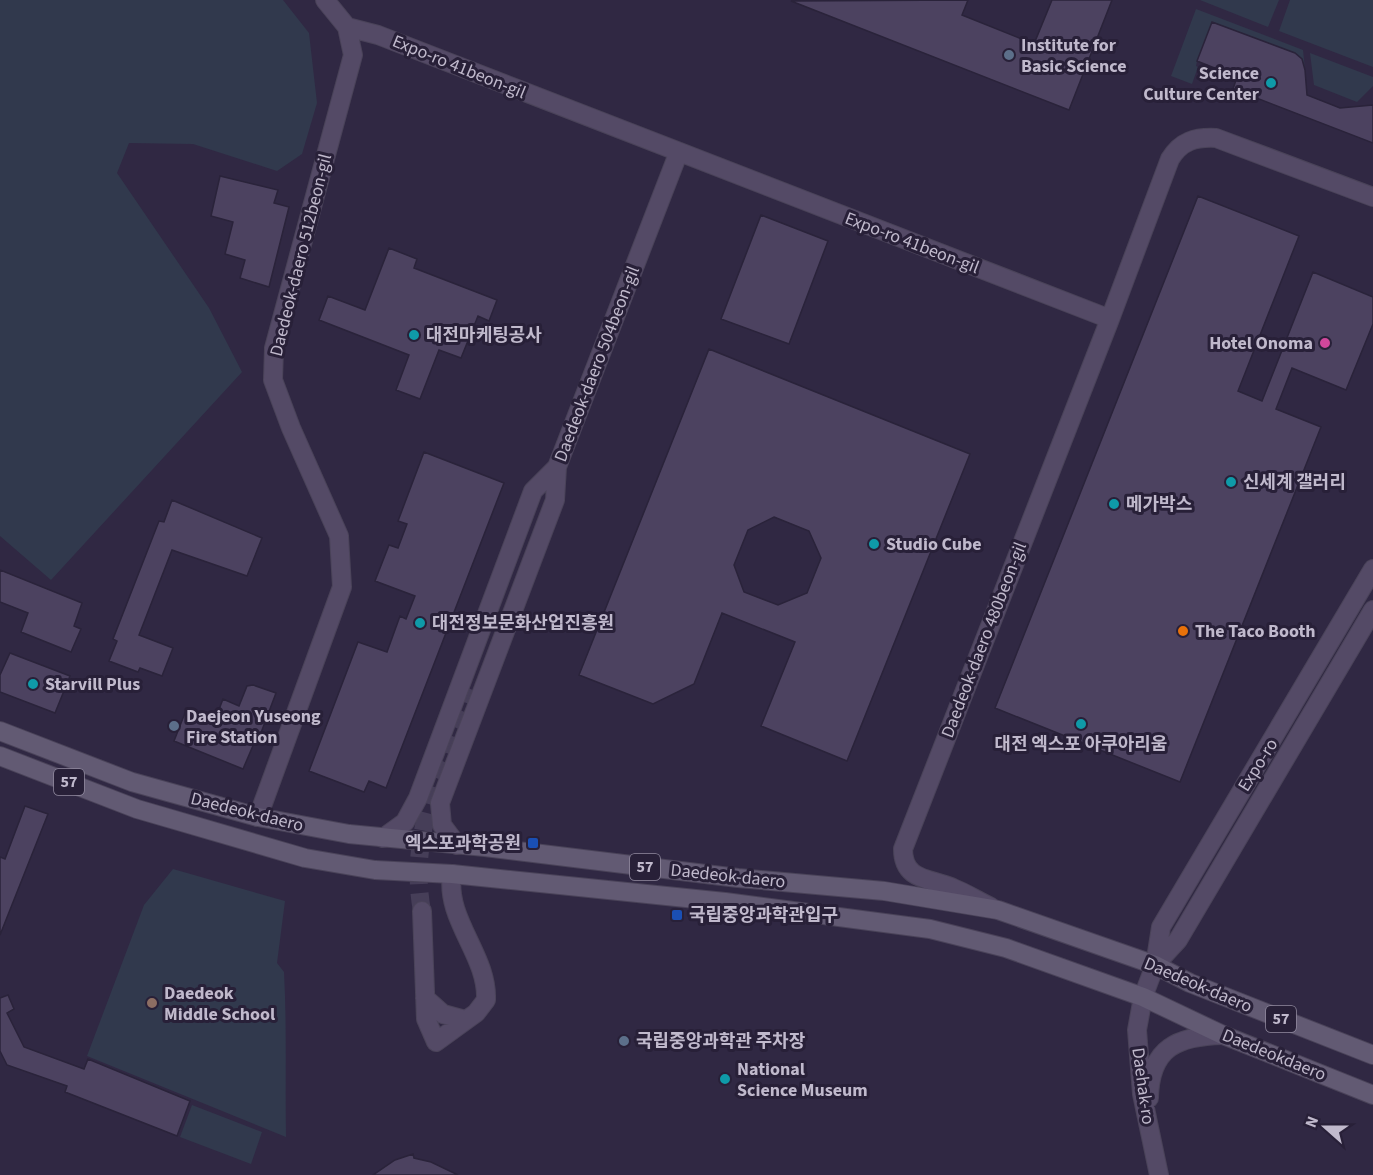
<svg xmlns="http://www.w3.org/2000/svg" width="1373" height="1175" font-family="'Source Sans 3','Noto Sans KR',sans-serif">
  <rect width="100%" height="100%" fill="#302843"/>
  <path fill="#31394d" d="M0 0H283L309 33 317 103 302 154 277 171 193 144 129 143 117 173 209 308 242 372 51 580 0 536Z
    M1200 0H1279L1268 27Z
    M1290 0H1373V67L1279 31Z
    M1196 9 1303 50 1305 70 1302 59 1295 53 1213 22 1197 61 1196 66 1198 67 1192 84 1171 76Z
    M1310 53 1373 77V86L1357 102 1314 85Z
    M173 869 285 901 277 963 284 972C287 1028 285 1082 286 1137L87 1056 144 905Z
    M192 1105 262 1132 251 1164 180 1137Z"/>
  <path fill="#4c4260" stroke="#2a233a" stroke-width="1.5" fill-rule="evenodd" d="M968 0 962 15 1034 44 1052 0H1112L1069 110 791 1Z
    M1212 22 1295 53 1302 59 1305 70 1307 95 1340 108 1373 105V143L1233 89 1237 77 1197 61Z
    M220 176 278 190 274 203 289 207 269 287 240 278 245 260 225 254 233 222 211 216Z
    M1198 196 1299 236 1238 391 1262 401 1313 272 1373 297V324L1346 390 1292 368 1276 409 1321 427 1180 782 995 708Z
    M761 215 828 241 789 344 721 319Z
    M389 248 417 259 414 268 497 300 489 321 478 316 461 358 439 350 420 399 396 390 409 355 319 320 328 296 365 310Z
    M709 349 970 454 847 761 761 726 795 642 722 613 694 684 653 704 579 675ZM774 517 809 531 821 558 807 593 778 605 744 592 734 565 748 530Z
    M424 452 504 483 386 788 369 781 364 792 309 771 358 642 387 652 400 616 406 619 415 596 375 581 389 545 398 548 407 524 398 521Z
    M172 500 262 538 247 576 172 550 139 635 173 648 162 676 140 668 138 672 109 661 117 641 113 639 159 521 164 522Z
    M0 570 82 603 74 626 81 629 71 652 21 632 28 613 0 602Z
    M10 653 70 676 55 713 0 692V675Z
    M253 685 276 693 259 738 255 741 243 769 174 741 185 713 213 725 223 699 239 706 247 686Z
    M25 806 48 814 0 935V857L5 859Z
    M8 995 14 1009 7 1013 24 1047 84 1069 88 1059 190 1101 177 1136 65 1092 67 1086 7 1065 0 1051V998Z
    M413 1154 414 1158 431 1162 458 1175H373L395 1160Z"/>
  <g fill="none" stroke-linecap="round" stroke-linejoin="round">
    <path stroke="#463e58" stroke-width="18" stroke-dasharray="18 9" stroke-linecap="butt" d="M422 911C407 830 445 764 473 690"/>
    <defs>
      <path id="secondary" d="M347 27 378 35 1110 319 1170 159C1181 141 1195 137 1216 138L1373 197
        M258 817 342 587 339 536 291 428 273 380 274 348 353 55 347 27 325 0
        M383 838 405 822 418 798 533 491 557 467
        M457 845 442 825 440 803 555 500 557 467 678 154
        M991 907C978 901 966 893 953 888 930 878 903 881 903 849L1110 319
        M422 911 426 1019 436 1042 476 1013 486 1000C488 955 445 920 452 874
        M1155 965 1178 940 1373 610
        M425 998 443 1014 465 1020
        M1149 1098C1150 1047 1178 1036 1223 1035
        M1159 1175 1142 1094 1137 1030 1143 997 1155 965 1161 927 1373 569"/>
      <path id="primary" d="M0 731 132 782 258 817 349 834 485 847 738 878 884 891 998 910 1155 965 1190 983 1373 1055
        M0 756 137 809 305 858 375 870 452 874 725 902 930 929 1006 948 1143 997 1223 1035 1373 1095"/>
    </defs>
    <use href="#secondary" stroke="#4a4359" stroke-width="20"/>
    <use href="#primary" stroke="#4a4359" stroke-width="20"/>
    <use href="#secondary" stroke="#544a66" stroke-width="18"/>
    <use href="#primary" stroke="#625a73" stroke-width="18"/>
  </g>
  <g fill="#5c6f8a" stroke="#282038" stroke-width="2">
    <circle cx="1009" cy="55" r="6"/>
    <circle cx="174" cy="726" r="6"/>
    <circle cx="624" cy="1041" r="6"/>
  </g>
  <g fill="#0f9aa8" stroke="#282038" stroke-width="2">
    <circle cx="1271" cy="83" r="6"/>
    <circle cx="414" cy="335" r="6"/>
    <circle cx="1231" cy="482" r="6"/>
    <circle cx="1114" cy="504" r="6"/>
    <circle cx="874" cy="544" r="6"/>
    <circle cx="420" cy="623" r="6"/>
    <circle cx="33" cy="684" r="6"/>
    <circle cx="1081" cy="724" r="6"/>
    <circle cx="725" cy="1079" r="6"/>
  </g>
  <circle fill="#d1479c" stroke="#282038" stroke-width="2" cx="1325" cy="343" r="6"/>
  <circle fill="#e8710a" stroke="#282038" stroke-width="2" cx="1183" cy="631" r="6"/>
  <g fill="#1a4fb4" stroke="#282038" stroke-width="2">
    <rect x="527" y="837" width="12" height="12" rx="3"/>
    <rect x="671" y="909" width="12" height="12" rx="3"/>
  </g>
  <circle fill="#8d6e63" stroke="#282038" stroke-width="2" cx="152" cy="1003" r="6"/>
  <g text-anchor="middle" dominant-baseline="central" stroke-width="6" stroke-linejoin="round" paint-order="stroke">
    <g fill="#282038" stroke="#928ba0" stroke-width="1.5">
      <rect x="54" y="769" width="30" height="26" rx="4.5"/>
      <rect x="630" y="854" width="30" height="26" rx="4.5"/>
      <rect x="1266" y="1006" width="30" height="26" rx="4.5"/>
    </g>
    <g font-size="16" font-weight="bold" fill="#c0b9cc">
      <text x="69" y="782">57</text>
      <text x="645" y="867">57</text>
      <text x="1281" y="1019">57</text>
    </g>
    <g font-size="18" font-weight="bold" fill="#c0b9cc" stroke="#282038" text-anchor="start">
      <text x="1021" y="45">Institute for<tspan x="1021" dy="21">Basic Science</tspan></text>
      <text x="1259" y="73" text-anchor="end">Science<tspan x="1259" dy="21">Culture Center</tspan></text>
      <text x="426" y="335">대전마케팅공사</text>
      <text x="1313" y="343" text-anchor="end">Hotel Onoma</text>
      <text x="1243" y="482">신세계 갤러리</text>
      <text x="1126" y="504">메가박스</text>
      <text x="886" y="544">Studio Cube</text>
      <text x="432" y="623">대전정보문화산업진흥원</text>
      <text x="1195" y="631">The Taco Booth</text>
      <text x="45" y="684">Starvill Plus</text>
      <text x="186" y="716">Daejeon Yuseong<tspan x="186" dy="21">Fire Station</tspan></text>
      <text x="1081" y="744" text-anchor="middle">대전 엑스포 아쿠아리움</text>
      <text x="521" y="843" text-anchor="end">엑스포과학공원</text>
      <text x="689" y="915">국립중앙과학관입구</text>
      <text x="164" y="993">Daedeok<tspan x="164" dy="21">Middle School</tspan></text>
      <text x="636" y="1041">국립중앙과학관 주차장</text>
      <text x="737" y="1069">National<tspan x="737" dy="21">Science Museum</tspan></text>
    </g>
    <g font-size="18" fill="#c0b9cc" stroke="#282038">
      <text transform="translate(459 67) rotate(22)">Expo-ro 41beon-gil</text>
      <text transform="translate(912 243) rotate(21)">Expo-ro 41beon-gil</text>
      <text transform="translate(301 255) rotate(-76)">Daedeok-daero 512beon-gil</text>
      <text transform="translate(597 364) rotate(-69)">Daedeok-daero 504beon-gil</text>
      <text transform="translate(984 640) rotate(-69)">Daedeok-daero 480beon-gil</text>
      <text transform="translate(1258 765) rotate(-58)">Expo-ro</text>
      <text transform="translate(247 812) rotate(14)">Daedeok-daero</text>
      <text transform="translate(728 876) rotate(6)">Daedeok-daero</text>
      <text transform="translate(1198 985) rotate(23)">Daedeok-daero</text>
      <text transform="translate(1274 1055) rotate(22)">Daedeokdaero</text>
      <text transform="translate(1143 1086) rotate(82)">Daehak-ro</text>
    </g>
  </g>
  <g transform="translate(1325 1127) rotate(291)" stroke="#282038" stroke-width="4.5" paint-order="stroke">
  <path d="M0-4.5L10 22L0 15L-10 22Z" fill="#c0b9cc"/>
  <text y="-9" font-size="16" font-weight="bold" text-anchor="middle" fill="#c0b9cc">N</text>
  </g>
</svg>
